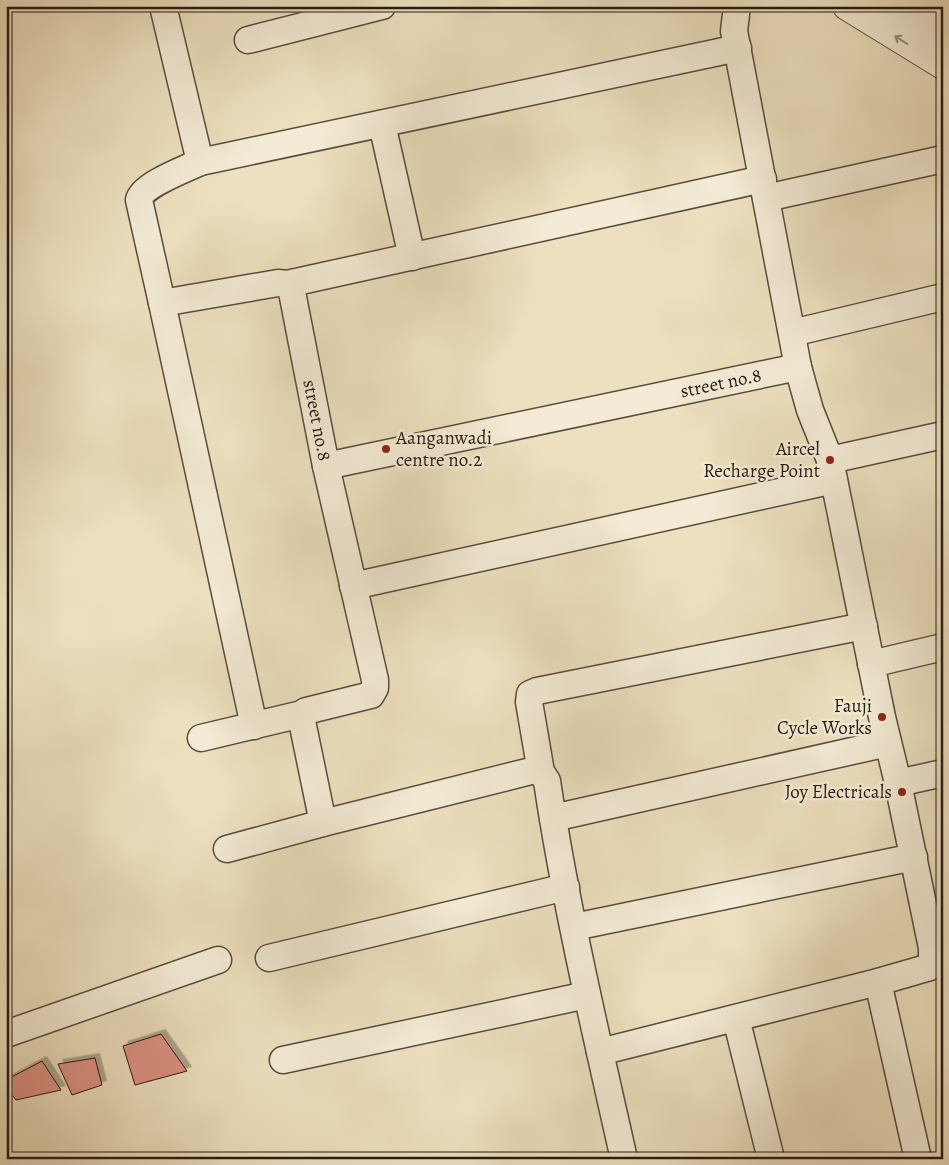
<svg xmlns="http://www.w3.org/2000/svg" width="949" height="1165" font-family="Alegreya,serif">
  <defs>
    <filter id="shadow"><feDropShadow dx="4.5" dy="-4.5" stdDeviation="0" flood-color="#0004"/></filter>
  </defs>
  <rect width="100%" height="100%" fill="#ede0bf"/>
  <filter id="stains"><feTurbulence type="fractalNoise" baseFrequency=".004" numOctaves="4"/><feColorMatrix values="0 0 0 0 .2 0 0 0 0 .09 0 0 0 0 .02 0 0 0 .5 -.17"/></filter>
  <radialGradient id="worn" r=".72"><stop offset=".6" stop-color="#630" stop-opacity="0"/><stop offset="1" stop-color="#630" stop-opacity=".3"/></radialGradient>
  <path fill="#dd9284" stroke="#251a14" filter="url(#shadow)" d="M161 1034 187 1071 135 1085 123 1046Z
    M95 1058 102 1085 72 1095 58 1064Z
    M42 1061 61 1090 16 1100 6 1087V1080Z"/>
  <g fill="none" stroke-linecap="round" stroke-linejoin="round">
    <defs>
      <g id="minor">
        <path id="s1" d="M163 6 200 162C186 169 142 185 139 200L162 303 278 283 287 284 292 292 326 466 798 367"/>
        <path d="M737 6 734 31 798 367 810 410 830 460 882 717 898 783 932 948V965L930 967 878 982 918 1159"/>
        <path d="M910 19 943 11"/>
        <path d="M248 40 382 6"/>
        <path d="M382 124 412 257"/>
        <path d="M200 162 738 48"/>
        <path d="M766 198 943 159"/>
        <path d="M287 284 763 179"/>
        <path d="M162 303 254 726"/>
        <path d="M792 333 943 297"/>
        <path d="M830 460 943 435"/>
        <path d="M353 586 834 480"/>
        <path d="M871 664 943 647"/>
        <path d="M201 738 302 714"/>
        <path d="M898 783 943 773"/>
        <path d="M553 818 888 743"/>
        <path d="M323 823 535 770 541 772"/>
        <path d="M227 849 323 823 302 721V714L306 711 371 695 375 688V680L326 466"/>
        <path d="M574 927 914 857"/>
        <path d="M269 958 566 887"/>
        <path d="M736 1018 771 1159"/>
        <path d="M6 1034 218 960"/>
        <path d="M600 1052 878 982"/>
        <path d="M283 1060 587 995"/>
        <path d="M624 1159C596 1034 566 908 547 781L541 772 529 702 530 694 537 691 864 626"/>
      </g>
      <path id="tertiary" d="M847 6 943 65
        M889 6 943 40"/>
    </defs>
    <use href="#minor" stroke="#574c3f" stroke-width="29"/>
    <use href="#tertiary" stroke="#574c3f" stroke-width="30"/>
    <use href="#minor" stroke="#f3ebd5" stroke-width="26"/>
    <use href="#tertiary" stroke="#f3ebd5" stroke-width="28"/>
  </g>
  <defs><path id="oneway-shaft" d="M-6 0H5M1.5-3L5.5 0L1.5 3" fill="none" stroke-width="1.6" stroke-linecap="round" stroke-linejoin="round" transform="scale(1.25)"/></defs>
  <use stroke="#968d7e" href="#oneway-shaft" transform="translate(901 40) rotate(-148)"/>
  <g fill="#8f2418" stroke="#f3ebd5" stroke-width="2">
    <circle cx="386" cy="449" r="5"/>
    <circle cx="830" cy="460" r="5"/>
    <circle cx="882" cy="717" r="5"/>
    <circle cx="902" cy="792" r="5"/>
  </g>
  <g text-anchor="middle" dominant-baseline="central" stroke-width="5" stroke-linejoin="round" paint-order="stroke">
    <g font-size="19" fill="#251a14" stroke="#f3ebd5">
      <text stroke="none"><textPath href="#s1" startOffset="1056">street no.8</textPath></text>
      <text stroke="none"><textPath href="#s1" startOffset="606">street no.8</textPath></text>
    </g>
    <g font-size="19" fill="#251a14" stroke="#f3ebd5" text-anchor="end">
      <text x="396" y="438" text-anchor="start">Aanganwadi<tspan x="396" dy="22">centre no.2</tspan></text>
      <text x="820" y="449">Aircel<tspan x="820" dy="22">Recharge Point</tspan></text>
      <text x="872" y="706">Fauji<tspan x="872" dy="22">Cycle Works</tspan></text>
      <text x="892" y="792">Joy Electricals</text>
    </g>
  </g>
  <rect width="949" height="1165" fill="none" stroke="#ede0bf" stroke-width="25"/>
  <rect x="8" y="8" width="934" height="1150" fill="none" stroke="#251a14" stroke-width="2.5"/>
  <rect x="12" y="12" width="924" height="1140" fill="none" stroke="#251a14"/>
  <rect width="100%" height="100%" filter="url(#stains)"/>
  <rect width="100%" height="100%" fill="url(#worn)"/>
</svg>
